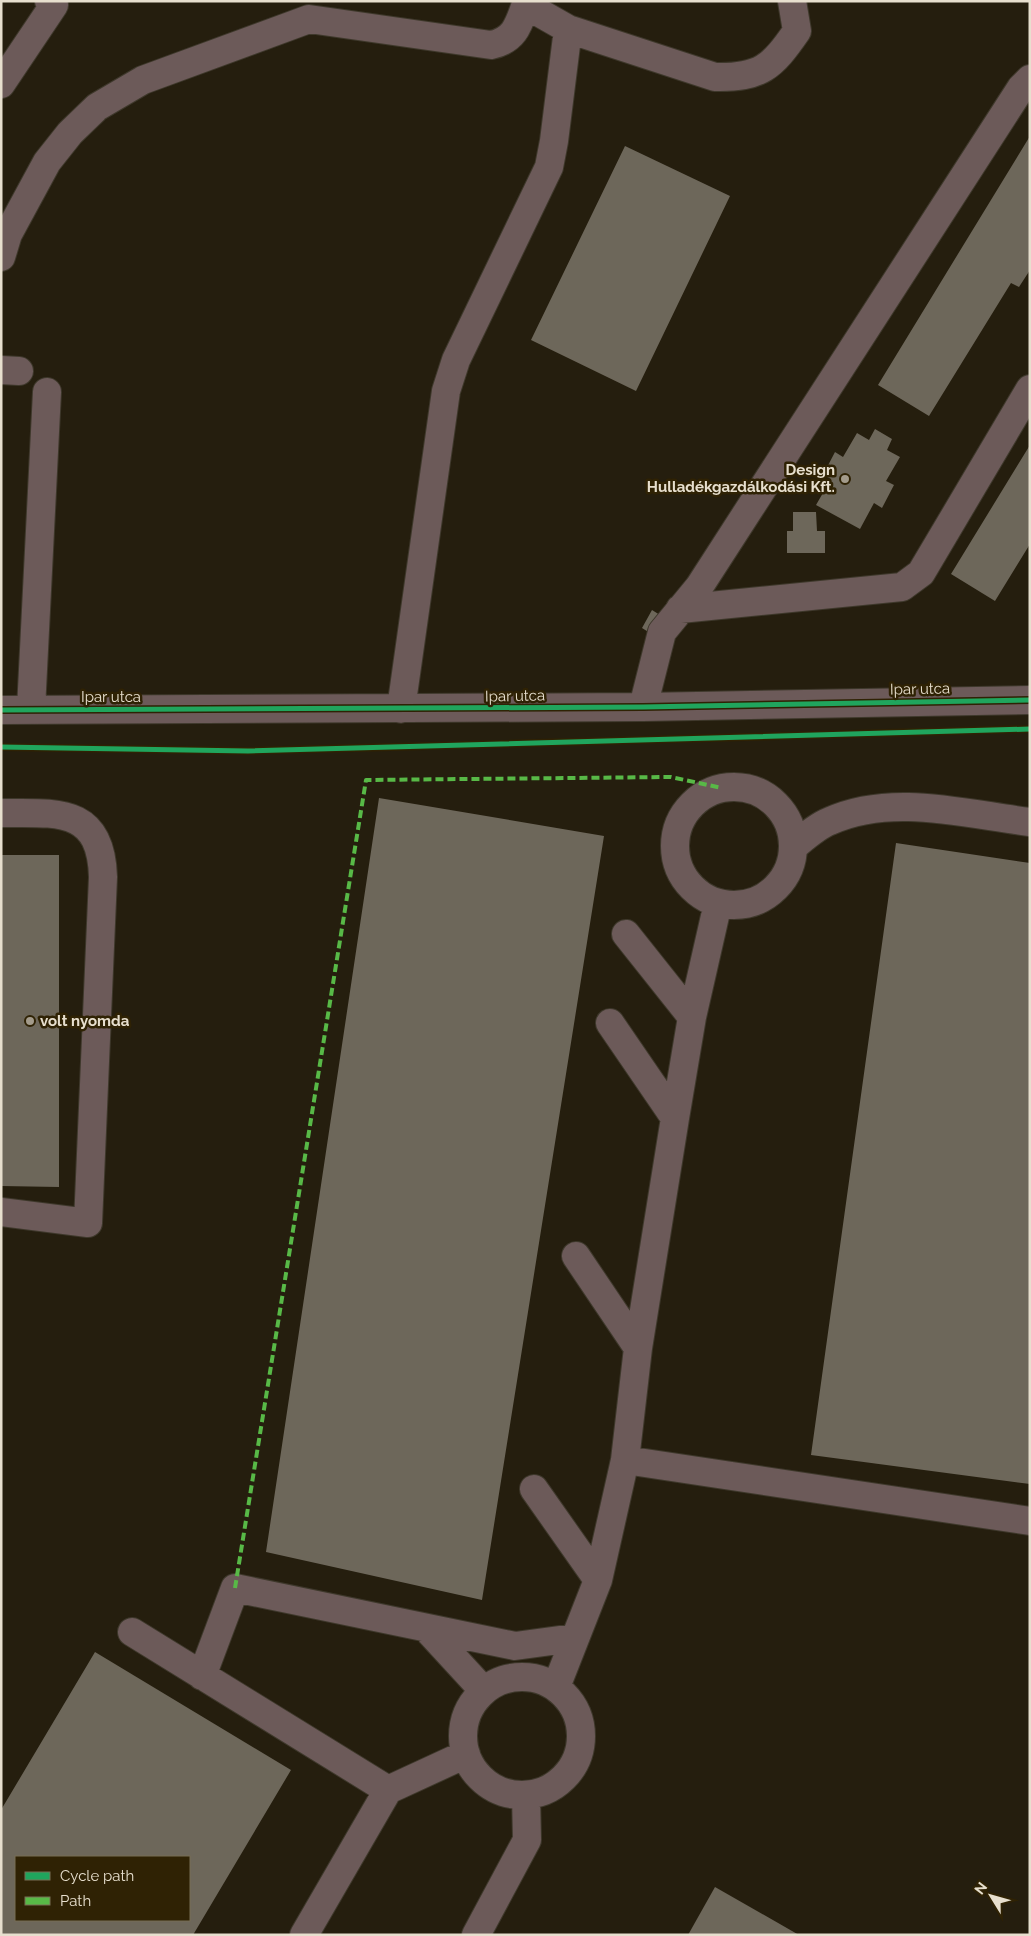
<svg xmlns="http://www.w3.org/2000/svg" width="1031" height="1936" font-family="Raleway,sans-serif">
  <rect width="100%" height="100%" fill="#251e0e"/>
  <path fill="#6d675a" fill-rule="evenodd" d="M1030 136V270L1019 287 1011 283 929 416 878 385Z
    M625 146 730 196 636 391 531 340Z
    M875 429 892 439 887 450 900 457 886 481 894 485 882 508 874 503 860 529 816 505 831 479 823 475 835 452 843 457 857 433 869 440Z
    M1030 445V544L995 601 951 574Z
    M793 512H816L817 531H825V553H787V531H793Z
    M652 610 668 620 658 638 642 628Z
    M379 798 604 836 482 1600 266 1552Z
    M896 843 1030 863V1484L811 1455Z
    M1 855H59V1187L1 1186Z
    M95 1652 291 1770 193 1935H1V1810ZM16 1857H189V1920H16Z
    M715 1887 799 1935H688Z"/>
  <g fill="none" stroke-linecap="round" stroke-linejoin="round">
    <defs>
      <path id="minor" d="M526 5 568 29 715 77C761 78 772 67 797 31L792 1
        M1 84 54 5 49 1
        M1 257 8 234 47 162 70 133 97 107 143 80 309 19 491 45C516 40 519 23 527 1
        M1 370 19 371
        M680 609 902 587 921 573 1030 389
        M643 707 662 632 699 587 1021 88 1030 79
        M31 709 47 392
        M401 709 446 391 456 360 549 167 554 141 568 29
        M1 710 643 707 1030 700
        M675 846a59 59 0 1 1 118 0a59 59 0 1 1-118 0Z
        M1 813C58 813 101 807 103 877L88 1223 1 1212
        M793 847C804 838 817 826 830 821 892 793 965 814 1030 822
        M626 934 692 1017
        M610 1023 675 1118
        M576 1256 638 1348
        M625 1460 1030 1521
        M534 1489 598 1580
        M427 1629 484 1691
        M132 1632 388 1790
        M202 1676 235 1588 515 1646 574 1638
        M463 1736a59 59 0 1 1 118 0a59 59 0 1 1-118 0Z
        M556 1687 598 1580 625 1460 638 1348 675 1118 692 1017 718 903
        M304 1935 388 1790 466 1754
        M476 1935 527 1840 526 1795"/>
    </defs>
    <use href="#minor" stroke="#3e382b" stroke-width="30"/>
    <use href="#minor" stroke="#6c5a59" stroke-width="28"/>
    <path stroke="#58b947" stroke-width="4" stroke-dasharray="8 4" stroke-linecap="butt" d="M235 1588 366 780 671 777 722 788"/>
    <defs>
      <path id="cycleway" d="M1 710 643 707 1030 700
        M1 747 248 751 1030 729"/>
    </defs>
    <use href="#cycleway" stroke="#2f2204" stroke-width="8"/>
    <use href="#cycleway" stroke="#20a55d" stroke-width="5"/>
  </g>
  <g fill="#a39b8b" stroke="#2f2204" stroke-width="2">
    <circle cx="845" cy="479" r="5"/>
    <circle cx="30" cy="1021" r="5"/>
  </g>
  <g text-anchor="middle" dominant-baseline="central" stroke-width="5" stroke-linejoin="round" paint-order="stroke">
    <g font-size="15" font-weight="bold" fill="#e7dfce" stroke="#2f2204" text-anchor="end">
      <text x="835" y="470">Design<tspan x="835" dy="17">Hulladékgazdálkodási Kft.</tspan></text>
      <text x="40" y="1021" text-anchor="start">volt nyomda</text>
    </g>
    <g font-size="15" fill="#e7dfce" stroke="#2f2204">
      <text transform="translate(920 689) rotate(-1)">Ipar utca</text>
      <text transform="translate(515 696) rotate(-1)">Ipar utca</text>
      <text x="111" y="697">Ipar utca</text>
    </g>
  </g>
  <rect width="1031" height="1936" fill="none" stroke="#e7dfce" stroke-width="5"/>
  <rect x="15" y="1856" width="175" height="65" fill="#2f2204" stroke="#796e55"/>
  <rect x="25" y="1872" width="25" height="8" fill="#20a55d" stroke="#796e55"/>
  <text x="60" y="1881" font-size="15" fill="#e7dfce">Cycle path</text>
  <rect x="25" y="1897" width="25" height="8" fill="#58b947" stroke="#796e55"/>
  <text x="60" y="1906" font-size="15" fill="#e7dfce">Path</text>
  <g transform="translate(991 1896) rotate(307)" stroke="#2f2204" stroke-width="4" paint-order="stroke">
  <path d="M0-4L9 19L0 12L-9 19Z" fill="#e7dfce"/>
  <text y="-8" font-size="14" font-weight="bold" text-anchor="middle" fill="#e7dfce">N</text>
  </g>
</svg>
